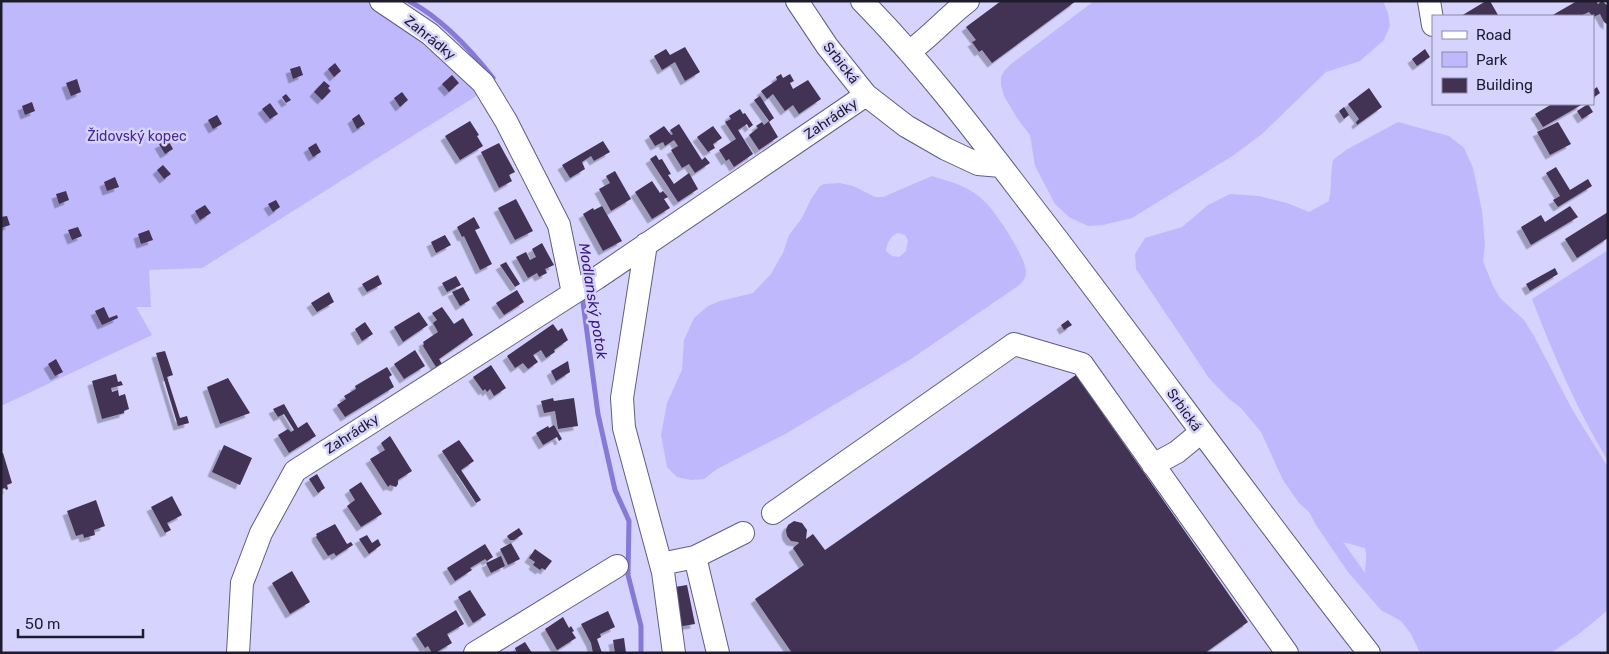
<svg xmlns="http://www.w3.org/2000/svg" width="1609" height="654" font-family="Rubik,sans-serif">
  <defs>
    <filter id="shadow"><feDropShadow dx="-4.5" dy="4.5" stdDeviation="0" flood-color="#0004"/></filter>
  </defs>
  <rect width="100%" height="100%" fill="#d6d3fe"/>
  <path fill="#bfb8fd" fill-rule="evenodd" d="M1 1H386L489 88 202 268 149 270 151 307H136L152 335 1 406Z
    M1094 1H1383L1388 13 1390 25 1384 40 1360 61 1326 72 1262 134 1234 155 1132 218 1103 225 1088 226 1069 217 1055 204 1035 166 1030 135 1017 118 1004 96 1001 85V77L1004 71 1011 64Z
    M1398 122 1449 136 1464 148 1473 168 1482 211 1485 245 1483 261 1493 286 1500 298 1524 320 1534 336 1573 411 1608 467V610L1580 633 1551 653H1420L1411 634 1401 621 1381 610 1348 572 1316 525 1309 512 1299 503 1283 480 1261 432 1241 408 1228 398 1209 378 1136 269 1135 254 1145 238 1182 227 1208 205 1230 194 1259 196 1287 203 1309 212 1329 201C1332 187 1330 174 1333 160L1346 150ZM1343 542 1365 548C1368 557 1365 564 1365 573Z
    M932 176C944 180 957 183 968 189 975 193 984 200 989 206 999 218 1027 259 1026 273 1026 279 1022 282 1018 286L911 359 787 433 717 469 704 479 691 480 677 477 667 467 661 435 667 403 682 370 684 340 694 318 708 306 720 301 753 293 771 274 783 253 789 235 802 218 811 199 820 186 824 184 840 183 853 186 875 197H883ZM898 233 905 235 908 240 906 251 899 257 892 256 886 251C887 243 890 236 898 233Z
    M1608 250V461C1576 408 1554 356 1532 299Z"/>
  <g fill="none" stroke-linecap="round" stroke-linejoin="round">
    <path stroke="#8779d6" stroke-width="5" d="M409 1C441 18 471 50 493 78
      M582 295 598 414 615 490 629 521 628 575 641 626V653"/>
  </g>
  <path fill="#433152" filter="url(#shadow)" d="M1001 1H1076L992 63 982 50 979 52 972 42 976 40 966 27Z
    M1486 1H1490L1498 15 1495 16H1461Z
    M1577 1H1596L1598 4 1602 1 1608 6V25L1604 22 1600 14 1593 17 1589 12 1580 16H1551Z
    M685 47 700 72 685 81 675 62 662 70 654 56 666 49 670 55Z
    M1425 49 1430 57 1417 66 1412 59Z
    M335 63 341 71 334 77 328 69Z
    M300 66 303 75 293 79 290 69Z
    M781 74 783 78 790 74 794 81 790 83 793 89 808 80 821 99 799 114 793 105 785 111 773 94 767 99 761 91 777 80 776 77Z
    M452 75 459 83 449 92 442 84Z
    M77 79 81 92 71 96 66 83Z
    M324 81 330 86 328 88 331 91 322 100 314 92Z
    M1597 87 1600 93 1593 98V90Z
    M1369 88 1382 107 1357 125 1356 122 1359 119 1348 104Z
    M402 92 408 100 400 107 394 98Z
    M286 94 291 100 286 103 282 97Z
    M760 96 774 118 769 122 778 137 759 150 749 135 758 128 756 126 762 122 764 125 769 121 754 100Z
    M32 102 35 111 25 115 22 106Z
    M270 103 278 114 270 119 262 109Z
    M1552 104H1583L1543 127 1535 114Z
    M1588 104 1593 112 1582 119 1577 111Z
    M1344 107 1349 115 1344 119 1339 111Z
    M740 109 743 114 745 113 753 125 749 128 747 124 738 130 753 154 734 167 729 159 726 161 719 150 736 139 725 122 731 119 729 116Z
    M359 114 365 124 357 129 352 119Z
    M217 115 222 124 213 129 208 120Z
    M470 121 479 135 477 136 483 146 460 160 445 136Z
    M1558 122 1571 144 1550 155 1537 132Z
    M679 124 702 160 705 157 710 163 695 173 689 164 682 168 671 150 678 146 674 140 665 146 663 142 655 146 649 136 664 126 671 135 673 134 670 130Z
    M713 126 722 138 713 144 715 148 708 152 697 137Z
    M168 140 173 149 165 154 159 144Z
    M603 141 610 152 594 161 591 156 582 162 585 169 570 178 562 165Z
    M316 143 321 152 313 157 308 148Z
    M499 143 515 172 509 175 512 181 499 188 481 152Z
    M656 155 659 160 662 159 671 174 668 175 674 184 689 173 698 189 678 202 650 159Z
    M163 165 171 174 164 179 157 170Z
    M1556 167 1570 190 1588 179 1592 186 1558 207 1553 200 1560 196 1546 173Z
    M615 171 631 199 611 211 599 189 610 183 606 176Z
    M115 177 119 187 107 191 104 182Z
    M652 181 660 193 663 191 668 197 664 199 670 208 652 219 635 192Z
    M66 191 69 200 59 204 56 194Z
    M516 199 533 231 515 240 498 208Z
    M276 200 280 207 273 212 268 204Z
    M205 205 211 213 200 220 195 211Z
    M602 206 622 241 603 251 583 214 593 208 594 210Z
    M1570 206 1578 217 1531 245 1521 227 1541 215 1545 222Z
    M1608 212V238L1577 258 1565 239Z
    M7 216 10 225 1 228V217Z
    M474 217 480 228 475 230 492 264 480 270 464 236 462 237 457 227Z
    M78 227 82 236 72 240 68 230Z
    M149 230 153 240 141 244 138 234Z
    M445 235 451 245 436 253 431 242Z
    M542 243 554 265 545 269 547 273 539 277 537 273 528 278 516 257 526 252 530 260 536 257 532 249Z
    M506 262 520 284 515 287 500 265Z
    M1555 268 1558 274 1530 291 1526 284Z
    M378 275 382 284 367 292 362 284Z
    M456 276 461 285 447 292 442 283Z
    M463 287 470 300 460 306 452 292Z
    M517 290 524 302 504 315 496 303Z
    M329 292 334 302 317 312 311 303Z
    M104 307 109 318 117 315 118 318 102 325 95 311Z
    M442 307 454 324 463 318 473 335 439 359 442 364 436 367 423 346 424 344 423 342 438 332 433 323 437 320 432 313Z
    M419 312 428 325 403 342 394 327Z
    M1068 320 1072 325 1064 330 1061 325Z
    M365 322 373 334 362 341 355 329Z
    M553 324 558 331 562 328 568 340 554 350 555 352 546 358 541 350 533 355 538 362 528 369 523 363 515 368 507 356Z
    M415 350 425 366 404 379 394 364Z
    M165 351 173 375 167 377 180 418 187 416 189 423 178 426 156 353Z
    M56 359 63 372 55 376 48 364Z
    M568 361 570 372 556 381 551 371Z
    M491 365 506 388 494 396 490 389 487 392 485 389 483 391 473 377Z
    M387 367 392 375 389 377 394 387 345 417 337 405 346 399 344 396 356 389 355 386Z
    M116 374 118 382 121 381 123 385 111 388 112 392 118 390 119 396 125 394 129 409 124 411V413L102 419 92 381Z
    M1076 375 1248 622 1205 653H792L755 599 804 565 793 548 799 543 798 542 791 541 787 536 786 530 788 525 794 521 802 523 807 530 806 539 813 534 825 550Z
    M228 378 250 413 220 424 207 387Z
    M553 398 554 401 574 398 578 426 558 429 555 411 544 413 541 401Z
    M284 404 298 428 307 422 316 436 289 453 278 435 288 429 291 432 294 430 284 414 278 417 273 409Z
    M554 425 562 439 559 441 557 437 543 445 536 433 548 426 549 428Z
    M390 436 412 471 398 480V484L396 487 390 485 388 487 370 459 385 450 381 443Z
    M459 440 474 461 461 470 481 500 476 503 442 451Z
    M224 445 252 458 240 485 212 472Z
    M1 453H3L12 483 7 485 8 489 6 490 5 488 1 489Z
    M317 474 325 488 318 493 309 479Z
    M361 482 382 514 361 527 347 506 355 500 349 490Z
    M172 496 182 515 167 523 171 530 165 533 151 507Z
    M96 500 105 526 94 530 95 535 84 538 83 534 76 536 67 511Z
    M335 524 347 544 351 542 353 545 336 556 334 553 328 556 316 537 317 536 316 534Z
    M519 528 523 534 514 540H510L507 536Z
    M367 535 372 543 378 539 381 545 369 554 359 539Z
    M511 543 520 559 508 565 500 549Z
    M485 544 493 557 487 561 485 559 470 568 472 570 455 581 447 568Z
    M535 549 552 561 545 570 542 568 540 570 533 565 535 562 529 558Z
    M501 556 505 566 491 573 486 563Z
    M292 571 310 602 290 614 272 583Z
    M687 585 695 624 677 627 669 588Z
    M470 590 486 615 473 623 458 597Z
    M456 610 464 624 447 634 452 643 435 653H432L428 646 425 648 416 634Z
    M608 611 615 627 600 634 601 637 597 639 602 653H593L591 643 581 624Z
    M563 617 569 628 571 626 574 631 572 632 576 638 557 650 545 629Z
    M624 638 626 653H615L613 640Z
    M525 642 532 653H517L515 648Z"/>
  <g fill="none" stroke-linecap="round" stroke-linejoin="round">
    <defs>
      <path id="minor" d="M381 1 430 34 483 83 506 121 559 225 573 293
        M797 1 827 46 866 95 906 126 946 149 978 164 1001 166
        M862 1C933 73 993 156 1054 235 1160 374 1261 515 1369 653
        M1429 1 1433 25
        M909 52C931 36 947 17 968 1
        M646 244 622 398 624 428 663 572 674 653
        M1153 465 1177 452 1200 433
        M773 513 1014 344 1082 364 1287 653
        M695 557 718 653
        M661 564 695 557 743 533
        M238 653 242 583 261 533 295 471 597 278 866 95
        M475 653 617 566"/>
    </defs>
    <use href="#minor" stroke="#605d82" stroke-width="24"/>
    <use href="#minor" stroke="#fff" stroke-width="22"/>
  </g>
  <g text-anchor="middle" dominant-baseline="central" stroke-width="5" stroke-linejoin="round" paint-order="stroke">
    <g font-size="14" fill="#1e1c2c" stroke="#d6d3fe">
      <text transform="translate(430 38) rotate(39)">Zahrádky</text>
      <text transform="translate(841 63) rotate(52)">Srbická</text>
      <text transform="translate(831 119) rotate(-34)">Zahrádky</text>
      <text transform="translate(1184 410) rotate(54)">Srbická</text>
      <text transform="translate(352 434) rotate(-33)">Zahrádky</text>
    </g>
    <g font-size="14" fill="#482b98" stroke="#d6d3fe">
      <text x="137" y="136">Židovský kopec</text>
    </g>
    <g font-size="15" font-style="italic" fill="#3a1686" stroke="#d6d3fe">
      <text transform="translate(593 301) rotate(81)">Modlanský potok</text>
    </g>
  </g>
  <rect width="1609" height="654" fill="none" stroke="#1e1c2c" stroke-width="5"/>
  <rect x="1432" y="15" width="162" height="90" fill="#d6d3fe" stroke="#8c8aaa"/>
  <rect x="1442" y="31" width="25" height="8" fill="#ffffff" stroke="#8c8aaa"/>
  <text x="1476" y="40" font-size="15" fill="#1e1c2c">Road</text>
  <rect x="1442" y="52" width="25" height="15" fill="#bfb8fd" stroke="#8c8aaa"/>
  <text x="1476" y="65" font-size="15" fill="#1e1c2c">Park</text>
  <rect x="1442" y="78" width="25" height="15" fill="#433152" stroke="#8c8aaa"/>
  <text x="1476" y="90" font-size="15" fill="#1e1c2c">Building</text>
  <path d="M18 629v8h125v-8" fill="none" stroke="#1e1c2c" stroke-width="2.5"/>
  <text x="25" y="629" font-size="15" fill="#1e1c2c" stroke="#d6d3fe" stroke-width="4" paint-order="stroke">50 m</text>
</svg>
